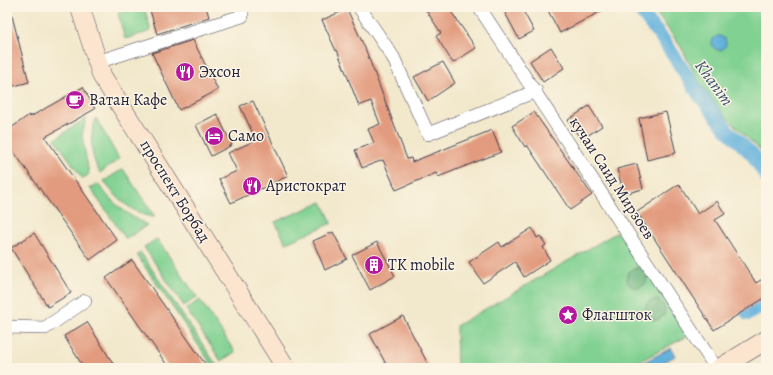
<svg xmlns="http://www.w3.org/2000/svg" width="773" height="375" font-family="Alegreya,serif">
  <rect width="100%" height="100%" fill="#fcf5e5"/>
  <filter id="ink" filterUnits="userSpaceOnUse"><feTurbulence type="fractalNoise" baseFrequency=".025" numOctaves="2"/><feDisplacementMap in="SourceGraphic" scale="8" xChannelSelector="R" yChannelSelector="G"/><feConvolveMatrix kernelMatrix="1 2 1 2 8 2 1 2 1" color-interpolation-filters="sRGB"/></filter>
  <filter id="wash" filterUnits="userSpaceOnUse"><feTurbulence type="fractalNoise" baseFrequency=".012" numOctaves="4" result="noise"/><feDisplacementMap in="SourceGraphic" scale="16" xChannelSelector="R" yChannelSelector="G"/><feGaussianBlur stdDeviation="0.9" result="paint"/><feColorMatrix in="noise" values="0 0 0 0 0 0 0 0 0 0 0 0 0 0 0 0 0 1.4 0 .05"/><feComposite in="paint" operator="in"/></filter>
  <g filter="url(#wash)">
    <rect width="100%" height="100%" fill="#f2e8cc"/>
    <path fill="#81d192" stroke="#527a66" d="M138 7H144L151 31 125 39 118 13Z
      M652 7H766V156L723 114 699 82 681 47Z
      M86 118 82 136 89 174 83 179 55 139Z
      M96 118 119 159 100 173C90 156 89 136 96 118Z
      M123 169 155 217C136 217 114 196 104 181Z
      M98 184C111 202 127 215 147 225L126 239 90 188Z
      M322 202 332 223 286 243 275 222Z
      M621 230 693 333 627 368H457L456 326Z
      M157 239 197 297 184 306 144 247Z
      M141 253 217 366 214 368 137 255Z
      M200 300 235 352 221 361 186 309Z"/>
    <path fill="#68b37c" stroke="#456a5c" d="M627 278a10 10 0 1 1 20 0a10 10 0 1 1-20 0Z
      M645 310a10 10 0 1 1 20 0a10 10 0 1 1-20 0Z"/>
    <path fill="#62b1dc" stroke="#426a8c" d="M712 43a7 7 0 1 1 14 0a7 7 0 1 1-14 0Z
      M671 348 675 356 654 368H633Z"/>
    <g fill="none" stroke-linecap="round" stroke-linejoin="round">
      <path stroke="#62b1dc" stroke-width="14" d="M637 7 664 41 700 96 728 131 753 155 766 176
        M765 7 766 8
        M748 314 766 302"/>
    </g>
    <g id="blocks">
      <path fill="#e29b7f" d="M149 7H206L209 17 157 34Z
        M424 7H448L476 48 453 63 436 36 441 33Z
        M502 7H521L534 31 519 39Z
        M546 7H609L560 33Z
        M347 9 365 48 407 159 411 158 412 162 492 130 501 152 438 177 436 173 396 190 383 160 362 168 355 150 374 143 368 129 380 124 371 101 359 106 337 50 336 51 322 20Z
        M7 12H11L29 82 7 88Z
        M193 40 218 90 179 110 152 53Z
        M551 47 564 68 543 82 530 61Z
        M443 62 455 83 428 101 414 77Z
        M83 87 95 109 45 137 117 240 90 260 7 142V131L29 115 30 117Z
        M253 101 288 176 231 203 219 179 237 171 228 153 256 140 240 106Z
        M589 106 602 126 581 140 568 120Z
        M534 112 592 195 570 210 527 145 525 147 512 126Z
        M666 112 676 153 647 160 639 118Z
        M217 114 232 145 211 156 196 125Z
        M637 164 643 189 624 194 617 169Z
        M679 184 698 214 717 201 725 214 715 220 756 283 766 277V297L714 330 637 212Z
        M532 228 537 238 540 236 546 245 543 247 550 260 524 277 515 262 483 283 469 262 499 242 502 247Z
        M333 232 347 259 325 270 313 241Z
        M34 233 71 293 48 307 11 248Z
        M377 242 395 276 370 290 352 255Z
        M132 260 208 368H169L106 278Z
        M403 316 430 368H388L370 334Z
        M87 322 116 368H84L64 336Z"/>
    </g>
  </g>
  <g filter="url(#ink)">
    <use href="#blocks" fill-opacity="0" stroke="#414051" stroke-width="1"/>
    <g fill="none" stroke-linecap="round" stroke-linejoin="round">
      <defs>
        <path id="street" d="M359 7 393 57 428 134 536 91
          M479 7 716 368
          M97 62 242 16V7
          M7 327 45 328 85 301"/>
        <path id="secondary" d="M80 7 102 76 286 368
          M720 368 766 340"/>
      </defs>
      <use href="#street" stroke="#414051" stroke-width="14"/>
      <use href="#secondary" stroke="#414051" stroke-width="20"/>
      <use href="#street" stroke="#fff" stroke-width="13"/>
      <use href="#secondary" stroke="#fce5cf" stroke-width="19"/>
    </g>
  </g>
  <defs>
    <symbol id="restaurant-disc" viewBox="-11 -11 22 22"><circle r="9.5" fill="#b5179e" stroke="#fcf5e5"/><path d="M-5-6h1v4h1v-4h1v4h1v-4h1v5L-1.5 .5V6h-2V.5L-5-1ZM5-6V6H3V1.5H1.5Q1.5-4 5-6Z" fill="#fff"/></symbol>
    <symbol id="cafe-disc" viewBox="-11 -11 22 22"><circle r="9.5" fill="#b5179e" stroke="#fcf5e5"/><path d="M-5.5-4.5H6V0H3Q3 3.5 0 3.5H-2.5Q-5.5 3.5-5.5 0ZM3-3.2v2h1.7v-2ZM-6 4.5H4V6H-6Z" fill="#fff"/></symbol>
    <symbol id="hotel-disc" viewBox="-11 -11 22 22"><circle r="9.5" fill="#b5179e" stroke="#fcf5e5"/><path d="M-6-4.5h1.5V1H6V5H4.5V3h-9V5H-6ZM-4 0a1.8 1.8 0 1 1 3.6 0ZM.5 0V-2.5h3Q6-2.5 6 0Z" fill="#fff"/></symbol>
    <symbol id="building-disc" viewBox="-11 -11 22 22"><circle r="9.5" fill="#b5179e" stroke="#fcf5e5"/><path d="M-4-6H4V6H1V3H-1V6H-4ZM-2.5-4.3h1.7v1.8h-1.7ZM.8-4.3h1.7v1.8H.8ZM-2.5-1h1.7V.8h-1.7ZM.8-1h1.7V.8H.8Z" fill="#fff"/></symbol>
    <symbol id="sight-disc" viewBox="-11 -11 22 22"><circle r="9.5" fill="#b5179e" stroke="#fcf5e5"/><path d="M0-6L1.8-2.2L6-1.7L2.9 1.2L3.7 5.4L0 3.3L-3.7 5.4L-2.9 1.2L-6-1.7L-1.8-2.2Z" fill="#fff"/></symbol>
  </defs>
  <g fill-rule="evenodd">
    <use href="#restaurant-disc" x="174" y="61" width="22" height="22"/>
    <use href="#cafe-disc" x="64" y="89" width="22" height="22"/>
    <use href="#hotel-disc" x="203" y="125" width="22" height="22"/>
    <use href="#restaurant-disc" x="241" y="175" width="22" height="22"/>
    <use href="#building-disc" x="363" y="254" width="22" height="22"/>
    <use href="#sight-disc" x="557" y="304" width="22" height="22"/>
  </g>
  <g text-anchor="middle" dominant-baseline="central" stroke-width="3" stroke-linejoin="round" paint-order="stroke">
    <g font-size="16" fill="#22223b" stroke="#fcf5e5" text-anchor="start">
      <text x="199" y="72">Эхсон</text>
      <text x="89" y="100">Ватан Кафе</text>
      <text x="228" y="136">Само</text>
      <text x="266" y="186">Аристократ</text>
      <text x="388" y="265">TK mobile</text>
      <text x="582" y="315">Флагшток</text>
    </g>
    <g font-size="16" fill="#22223b" stroke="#fcf5e5">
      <text transform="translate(612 178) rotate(57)">кучаи Саид Мирзоев</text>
      <text transform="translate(175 191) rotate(58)">проспект Борбад</text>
    </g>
    <g font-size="17" font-style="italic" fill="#385473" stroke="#fcf5e5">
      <text transform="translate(714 83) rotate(54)">Khanim</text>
    </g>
  </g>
  <rect width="773" height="375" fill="none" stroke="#fcf5e5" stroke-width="24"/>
</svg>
